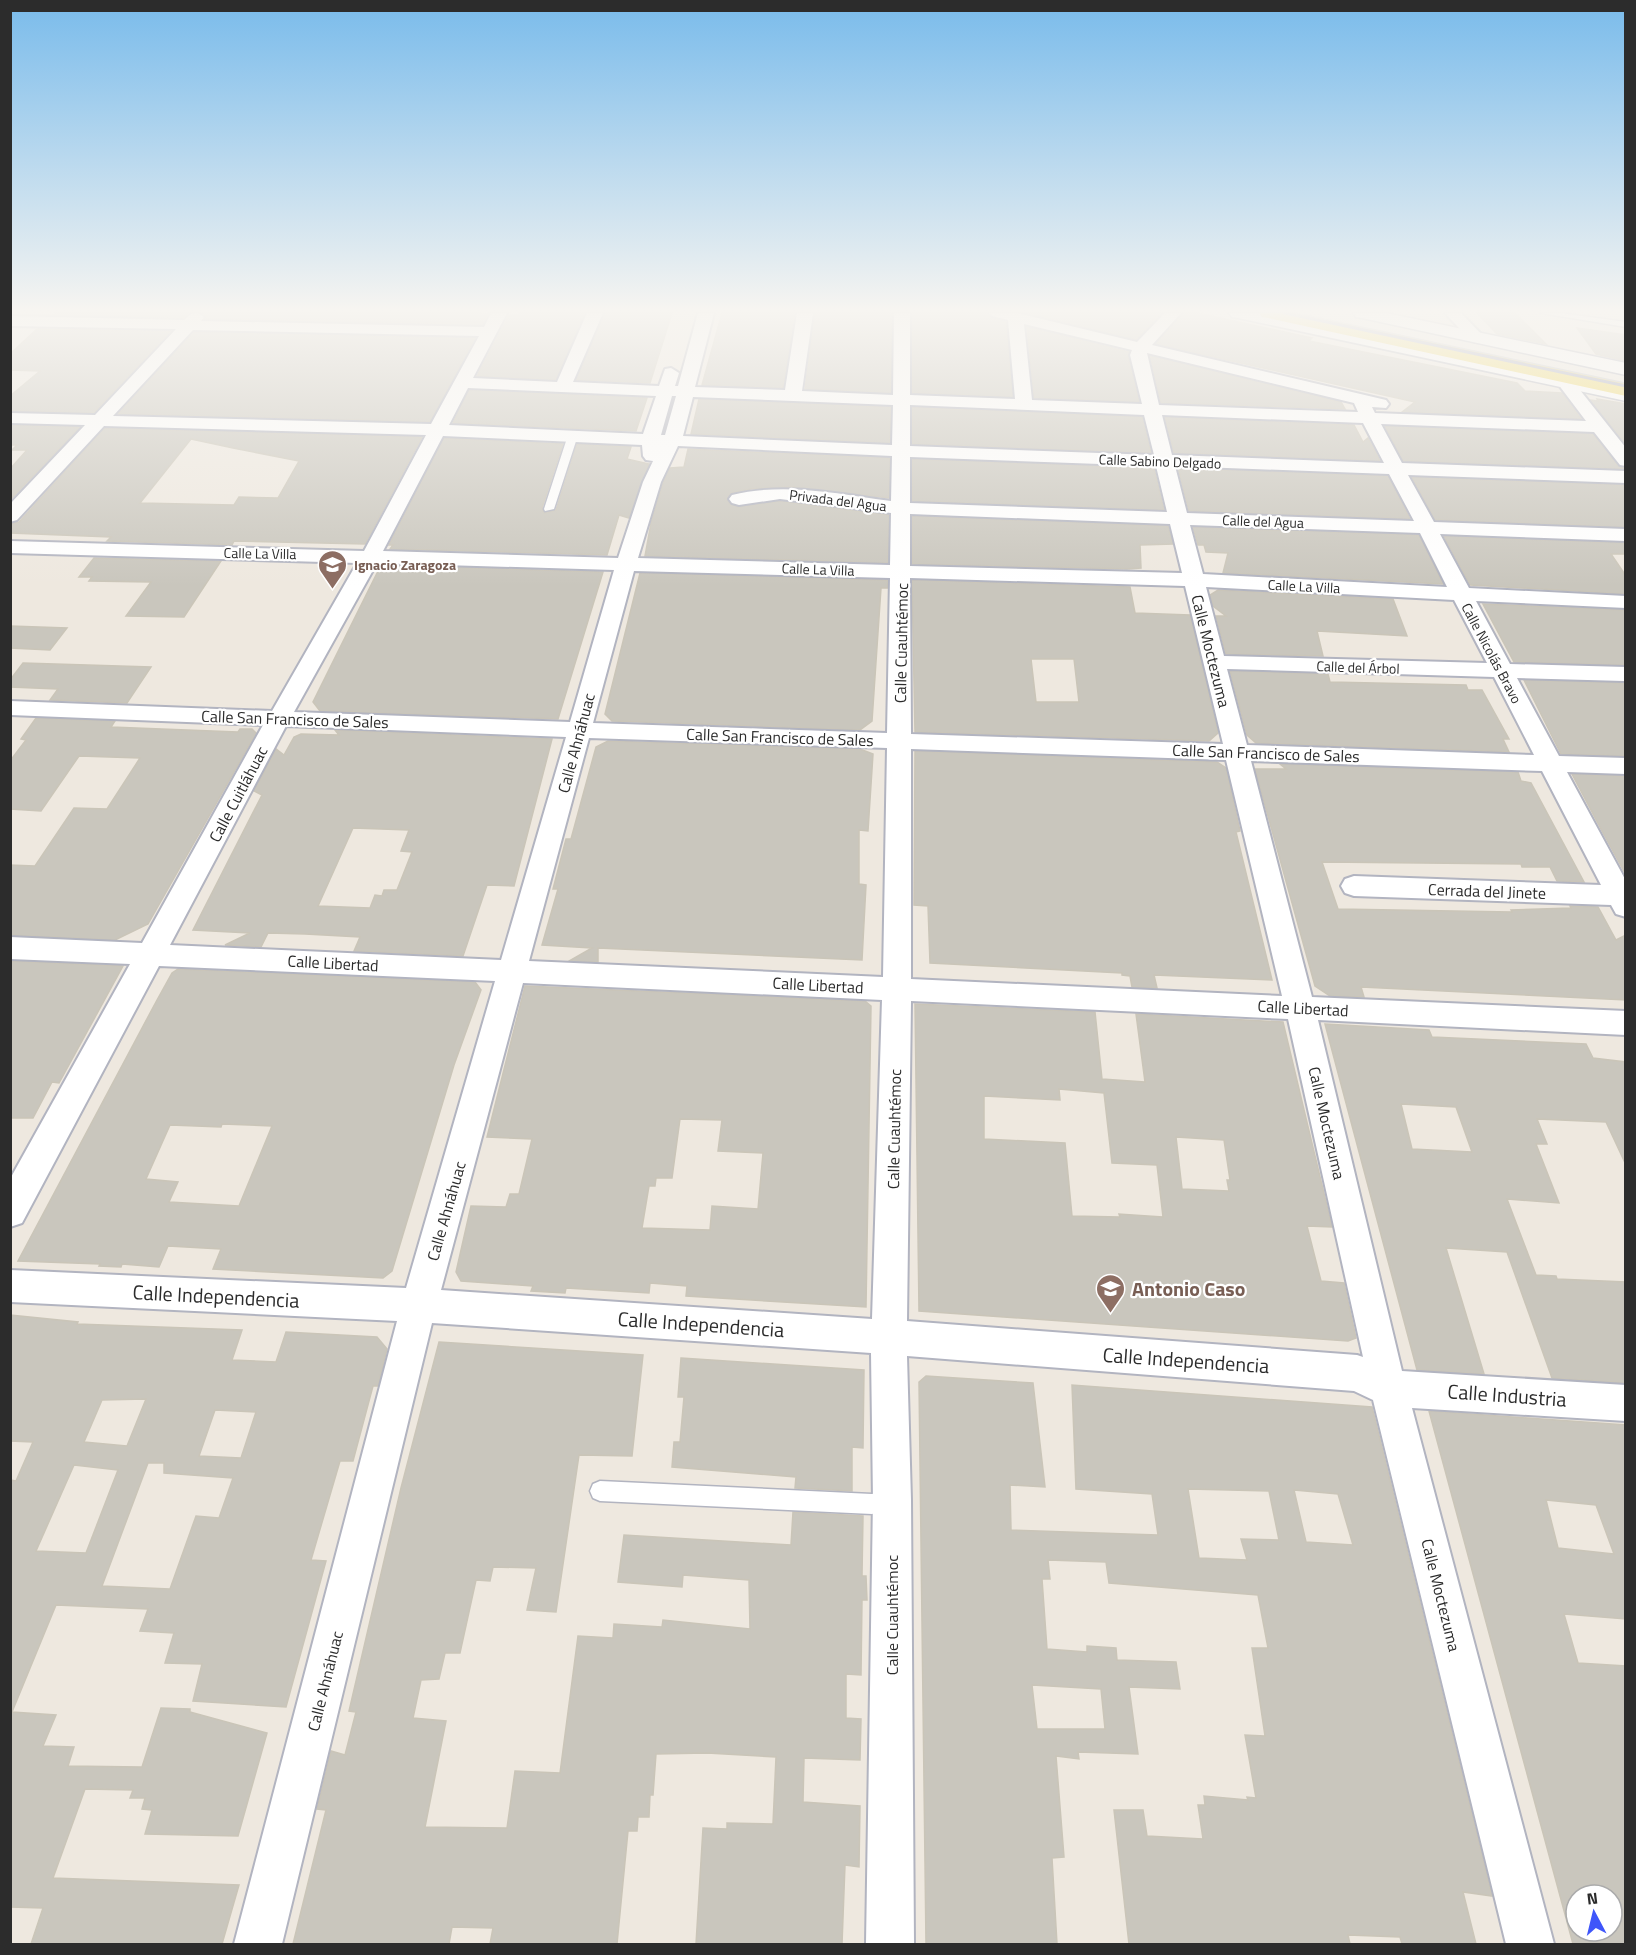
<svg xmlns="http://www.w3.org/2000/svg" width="1636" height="1955" font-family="'Titillium Web',sans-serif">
  <rect width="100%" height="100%" fill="#eee8df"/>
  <path fill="#c9c6bd" stroke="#cac5b8" stroke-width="1.5" fill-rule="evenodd" d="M55 313H189L183 318 53 315Z
    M202 313H475L488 314 483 325 205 319 206 317Z
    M520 313H585L556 380 477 376 509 315H518Z
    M605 313H672L650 383 576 380Z
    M722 313H795L783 388 702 385Z
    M815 313H892L891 393 805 389Z
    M912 313H987L991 318 1006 322 1013 397 912 393Z
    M1026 313H1162L1136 340Z
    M1183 313H1197L1312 338 1309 341 1517 383 1525 391 1562 393 1581 419 1402 412 1415 402 1156 344Z
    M1477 313H1515L1546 344 1497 334Z
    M1027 327 1129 352 1128 356 1139 402 1034 398Z
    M1577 328 1626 335V361L1596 354Z
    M37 329 171 331 94 413 10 411V396L40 371 10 370V354Z
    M194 332 475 338 430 422 118 414Z
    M1150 356 1341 402 1345 409 1161 403Z
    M469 390 647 398 636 431 453 423Z
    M699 399 891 407 890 443 691 434Z
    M1597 399 1626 404V444L1590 400 1598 401Z
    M912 407 1142 417 1151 453 912 444Z
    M1165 417 1354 425 1363 442 1368 438 1380 461 1174 453Z
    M10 425 80 427 10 500V469L27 450H12L17 445H10Z
    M1385 426 1593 434 1618 466 1625 469 1403 461Z
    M105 428 422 437 365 544 234 541 232 545 107 541 111 537 10 533V524L19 522ZM191 439 233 448 299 461 278 498 239 497 234 505 140 503Z
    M444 438 563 444 542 508 544 513 556 510 577 444 631 447 627 459 649 464 629 518 619 515 607 555 390 549 393 545H389Z
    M688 449 890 458 889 498 792 487 751 489 732 493 727 499 730 504 738 507 780 501 889 515 888 563 645 556 651 523 663 483 670 468 684 467Z
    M912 459 1154 468 1164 510 912 501Z
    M1178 468 1388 476 1410 519 1189 511Z
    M1412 477 1626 485V527L1435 520Z
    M912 516 1168 526 1173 544 1140 545 1141 568 1127 569 912 564Z
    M1193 527 1419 535 1443 584 1223 573 1228 553 1206 552 1204 545H1198Z
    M1444 536 1626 543V554H1611L1626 576V594L1470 585Z
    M94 558 221 561 184 617 126 616 151 582 89 581 92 577H79Z
    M381 565 603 572 558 719 320 711 313 702Z
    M640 573 888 580V588H881L872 721 860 730 612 721 605 714Z
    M912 580 1130 587 1135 613 1190 615 1218 733 1209 741 915 732ZM1031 659H1074L1079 702H1036Z
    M1218 590 1393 599 1407 636 1317 631 1323 656 1226 654 1216 616H1226L1213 606 1210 595Z
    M1483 604 1626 610V665L1514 662Z
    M10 626 67 628 50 650 10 648Z
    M23 663 151 667 127 703 50 700 58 689 10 687V680Z
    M1230 671 1328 674 1330 682 1466 685 1468 690H1482L1509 739H1503L1509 752 1256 743 1247 735Z
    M1524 680 1626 683V756L1561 754Z
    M36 718 115 721 111 727 238 732 240 729H252L256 733 148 924 115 940 10 935V865L35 866 74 808 107 809 140 758 79 756 41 811 10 809V761L26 740 21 739Z
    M335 730 552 739 514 886 487 885 463 956 354 951 360 937 305 934 268 933 261 947 225 945 250 933 193 930 262 795 254 791 276 749 284 755 294 737 301 734 339 735ZM353 828 409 830 401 851 412 852 397 890H384L382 896 375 895 370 908 318 906Z
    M608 741 860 749 873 754 868 831 859 830V884L866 885 862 960 598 948V962L569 961 592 948 542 945 558 889H553L566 839H571L596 747Z
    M915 751 1217 762 1226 768 1240 831 1236 832 1272 980 1154 975 1157 988 1132 987 1130 976 1122 975V973L930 963 928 906 914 905Z
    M1280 764 1518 772 1521 781 1531 783 1584 882 1557 881 1550 867H1522L1521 864 1322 862 1338 909 1512 912 1511 910 1571 908 1570 906 1598 907 1616 940 1626 935V1000L1361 987 1364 997 1330 996 1315 986 1255 769H1286Z
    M1572 774 1626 776V875L1602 831Z
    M10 961 123 966 59 1083 52 1082 33 1118H10Z
    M178 969 475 982 481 990 454 1065 392 1271 383 1278 213 1269 221 1249 168 1246 159 1267 122 1264 121 1267 99 1266 100 1264 18 1261 157 1000 172 973ZM222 1124 272 1126 239 1206 169 1202 178 1182 146 1179 170 1125 221 1127Z
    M525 986 865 1001 871 1006 866 1307 686 1296 687 1286 650 1283 649 1293 566 1288 565 1293 531 1291 533 1286 461 1281 456 1272 471 1206 506 1207 510 1194H519L532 1139 487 1137ZM680 1119 722 1120 718 1151 763 1153 758 1209 712 1206 710 1230 642 1228 649 1186H655L656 1178H672Z
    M915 1004 1095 1012 1102 1079 1145 1082 1136 1014 1283 1022 1332 1227 1307 1226 1321 1281 1344 1283 1356 1338 1348 1341 919 1311ZM1059 1089 1104 1093 1112 1163 1157 1165 1163 1217 1119 1214 1120 1217 1072 1216 1065 1143 984 1139V1096L1060 1100ZM1176 1137 1224 1140 1230 1180H1227L1229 1191 1182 1189Z
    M1325 1024 1429 1030 1432 1037 1586 1044 1593 1058 1626 1062V1165L1606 1122 1537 1119 1547 1144H1536L1559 1203 1507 1199 1536 1275 1556 1276 1557 1279 1626 1282V1383L1552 1378 1507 1252 1446 1248 1484 1374 1417 1370ZM1401 1104 1456 1107 1472 1152 1412 1149Z
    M10 1315 78 1322 77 1324 242 1330 232 1360 276 1362 286 1332 377 1337 387 1349 378 1386H373L353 1461H340L311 1560 326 1561 286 1707 193 1701 202 1664 165 1663 174 1633 140 1631 148 1609 56 1605 12 1712 56 1715 43 1746 74 1747 68 1766 142 1767 161 1708 190 1709V1712L267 1733 238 1836 145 1834 152 1810 142 1809 145 1798H130L133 1790 85 1789 53 1878 239 1885 222 1944H31L43 1908 10 1907V1480L16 1481 33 1442 10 1441ZM146 1399 127 1446 84 1442 102 1400ZM215 1410 256 1412 241 1458 199 1456ZM148 1463H164V1473L233 1478 219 1518 196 1516 170 1589 102 1586ZM74 1465 118 1470 86 1553 36 1551Z
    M439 1342 643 1355 632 1456 579 1455 556 1612 527 1610 536 1568 493 1567 490 1581 476 1580 460 1653H445L439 1679 421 1680 413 1718 446 1721 425 1827 507 1828 515 1771 560 1773 578 1636 613 1638 614 1624 662 1627 663 1620 750 1629 749 1580 683 1575 682 1587 618 1582 624 1535 791 1545 793 1512 863 1516 862 1576H866L867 1600H862L861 1675 846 1674V1718L861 1719 860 1760 804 1758 803 1802 860 1806 859 1867 845 1865 842 1944H696L703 1828 727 1829V1823L773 1824 776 1757 707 1753 656 1754 653 1795H650L649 1817H638L637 1831H628L617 1944H490L493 1928 452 1927 449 1944H293L326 1810 317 1809 327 1768 331 1751 345 1755 356 1712 349 1711 401 1488Z
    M681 1358 864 1370 863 1448 852 1447V1491L795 1488 796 1477 672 1467 674 1442H680L684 1397H678Z
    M926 1376 1033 1383 1045 1487 1010 1485 1011 1530 1158 1535 1152 1494 1076 1489 1072 1385 1372 1407 1492 1896 1463 1892 1476 1944H1402L1400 1937 1348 1935 1350 1944H1129L1114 1810H1143L1147 1836 1203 1839 1198 1805H1205L1204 1796 1248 1800 1247 1797 1256 1798 1245 1735 1265 1736 1252 1648H1268L1258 1595 1109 1583 1106 1562 1048 1560 1050 1579H1042L1047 1649 1087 1652V1646L1116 1648 1117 1660 1176 1662 1180 1689 1129 1687 1138 1754 1078 1752 1079 1759 1056 1756 1064 1857 1052 1858 1057 1944H926L919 1382ZM1188 1489 1269 1491 1279 1540 1241 1539 1247 1560 1199 1558ZM1294 1490 1338 1494 1353 1545 1306 1542ZM1032 1685 1101 1689 1105 1729H1037Z
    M1429 1411 1626 1425V1619L1564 1614 1578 1663 1626 1666V1944H1573ZM1546 1500 1596 1505 1614 1554 1558 1548ZM1576 1895H1612V1931H1576Z"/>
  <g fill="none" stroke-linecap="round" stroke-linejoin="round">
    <defs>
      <path id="service" d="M1541 313H1560L1626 322V327Z
        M573 432 578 435 554 509 545 511 544 509 568 435Z
        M600 1481 872 1494 892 1490 899 1493 902 1500 899 1507 872 1514 600 1501 593 1498 590 1491 593 1484Z"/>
      <path id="minor" d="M198 313 204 317 201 321 484 327 491 313H507L473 378 557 382 587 313H603L573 382 659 386 665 369 671 368 679 373 675 386H678L698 313H714L695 387 785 390 797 313H813L802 391 893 395 894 313H910V395L1015 399 1008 320 992 316 989 313H1017L1137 342 1165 313H1181L1152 345 1386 400 1389 404 1386 408 1372 407 1375 413 1586 421 1558 384 1560 380H1572L1626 448V466L1620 465 1594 432 1381 424 1402 463 1626 471V483L1408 475 1434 522 1626 529V541L1440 534 1469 588 1626 596V608L1476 601 1510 664 1626 667 1624 681 1517 678 1559 756 1626 758V774L1567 772 1626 881V917L1616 914 1611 905 1354 896 1345 893 1341 886 1345 879 1354 876 1601 885 1542 771 1251 761 1312 997 1626 1011V1035L1318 1020 1402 1371 1626 1385V1421L1412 1408 1554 1944H1506L1373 1400 1354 1391 907 1356 911 1500 914 1944H866L873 1500 871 1353 432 1323 282 1944H234L397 1321 10 1302V1270L406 1288 495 981 159 966 22 1223 10 1227V1179L130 964 10 959V937L142 943 263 725 10 715V701L272 711 357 563 10 553V541L364 551 426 435 104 426 17 520 10 522V504L85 425 10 423V413L95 415 176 329 10 326V316L184 320 191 314ZM1024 324 1132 350 1130 355 1142 404 1032 400ZM193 330 479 336 431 424 113 416ZM1147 353 1354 403 1358 412 1159 405ZM468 388 656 396 643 434 449 425ZM672 396H676L665 435H661ZM693 397 893 405 892 445 683 436ZM910 405 1144 415 1154 455 910 446ZM1162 415 1363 423 1384 463 1172 455ZM443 436 642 445 643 456 646 460 653 461 643 482 618 558 383 551ZM678 446 892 456 891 501C838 494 785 482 732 495L729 499 732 503 739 505 780 499 891 513 890 565 638 558 661 482ZM910 457 1156 466 1167 512 910 503ZM1175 466 1389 474 1414 521 1187 513ZM910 514 1170 524 1182 573 910 566ZM1190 525 1420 533 1447 587 1203 574ZM377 563 614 570 570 722 294 712ZM634 571 890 578 887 733 593 723ZM910 578 1185 586 1223 744 911 734ZM1206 587 1454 600 1487 663 1224 656ZM1227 669 1494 677 1534 755 1247 745ZM286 726 566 737 501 960 170 945ZM589 738 887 748 883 977 529 961ZM911 749 1226 760 1282 996 911 979ZM523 983 882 1000 872 1319 441 1290ZM911 1001 1288 1019 1363 1357 1357 1355 907 1321Z
        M1445 313H1461L1484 337 1476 342 1470 340Z"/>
      <path id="secondary" d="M1229 313H1263L1626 389V401L1238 318 1232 317Z
        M1353 313H1386L1626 363V375L1362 318 1356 317Z"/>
      <path id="primary" d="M1259 313H1292L1626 384V396L1268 318 1262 317Z"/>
    </defs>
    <use href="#service" stroke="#b2b4c0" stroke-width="3"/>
    <use href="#minor" stroke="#b2b4c0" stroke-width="4"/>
    <use href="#secondary" stroke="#b2b4c0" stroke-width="3"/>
    <use href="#primary" stroke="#c8c8c8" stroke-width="3"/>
    <use href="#service" fill="#fff" fill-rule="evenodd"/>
    <use href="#minor" fill="#fff" fill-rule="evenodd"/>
    <use href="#secondary" fill="#fff" fill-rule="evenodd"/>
    <use href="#primary" fill="#f1d961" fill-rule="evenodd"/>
    <path stroke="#a1a3b7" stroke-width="3" d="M1285 313 1626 386"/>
  </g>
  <linearGradient id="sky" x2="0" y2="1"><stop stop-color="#79bbeb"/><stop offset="0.53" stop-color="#f7f5f1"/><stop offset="1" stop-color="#f7f5f1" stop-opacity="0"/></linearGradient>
  <rect width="1636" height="586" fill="url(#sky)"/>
  <defs>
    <symbol id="school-pin" viewBox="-11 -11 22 30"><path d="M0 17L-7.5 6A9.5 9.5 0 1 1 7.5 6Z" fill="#8d6e63" stroke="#fff"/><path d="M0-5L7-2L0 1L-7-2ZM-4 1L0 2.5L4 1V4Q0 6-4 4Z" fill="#fff"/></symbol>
  </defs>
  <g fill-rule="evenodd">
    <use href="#school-pin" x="316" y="548" width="33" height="45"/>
    <use href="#school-pin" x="1094" y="1272" width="33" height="45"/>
  </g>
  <g text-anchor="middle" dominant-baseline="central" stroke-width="4.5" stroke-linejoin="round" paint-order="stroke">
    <g font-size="14" fill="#2c2c2c" stroke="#fff">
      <text transform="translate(1160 461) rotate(2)">Calle Sabino Delgado</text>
      <text transform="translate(838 500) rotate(7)">Privada del Agua</text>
      <text transform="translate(1263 521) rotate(2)">Calle del Agua</text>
      <text transform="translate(260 553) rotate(1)">Calle La Villa</text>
      <text transform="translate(818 569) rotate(2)">Calle La Villa</text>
      <text transform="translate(1304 586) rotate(3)">Calle La Villa</text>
      <text transform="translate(1492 653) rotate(62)">Calle Nicolás Bravo</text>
      <text transform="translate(1358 667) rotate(2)">Calle del Árbol</text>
    </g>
    <g font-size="14" font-weight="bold" fill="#785e54" stroke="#fff" text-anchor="start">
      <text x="354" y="564">Ignacio Zaragoza</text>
    </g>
    <g font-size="16" fill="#2c2c2c" stroke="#fff">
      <text transform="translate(901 643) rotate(-89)">Calle Cuauhtémoc</text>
      <text transform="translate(1211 651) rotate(76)">Calle Moctezuma</text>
      <text transform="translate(295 719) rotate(2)">Calle San Francisco de Sales</text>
      <text transform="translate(780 737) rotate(2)">Calle San Francisco de Sales</text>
      <text transform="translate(576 743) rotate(-75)">Calle Ahnáhuac</text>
      <text transform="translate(1266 753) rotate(2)">Calle San Francisco de Sales</text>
      <text transform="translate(238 794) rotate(-62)">Calle Cuitláhuac</text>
      <text transform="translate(1487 891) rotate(2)">Cerrada del Jinete</text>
      <text transform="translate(333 963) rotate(3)">Calle Libertad</text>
      <text transform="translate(818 985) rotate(3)">Calle Libertad</text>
      <text transform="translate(1303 1008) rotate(3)">Calle Libertad</text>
      <text transform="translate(1327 1123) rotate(77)">Calle Moctezuma</text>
      <text transform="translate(894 1129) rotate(-89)">Calle Cuauhtémoc</text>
      <text transform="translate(446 1211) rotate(-74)">Calle Ahnáhuac</text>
      <text transform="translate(1441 1595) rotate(76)">Calle Moctezuma</text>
      <text transform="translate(892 1615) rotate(-90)">Calle Cuauhtémoc</text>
      <text transform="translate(325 1681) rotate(-76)">Calle Ahnáhuac</text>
    </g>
    <g font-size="20" font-weight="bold" fill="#785e54" stroke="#fff" text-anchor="start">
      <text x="1132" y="1288">Antonio Caso</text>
    </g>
    <g font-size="20" fill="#2c2c2c" stroke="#fff">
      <text transform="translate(216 1296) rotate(3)">Calle Independencia</text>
      <text transform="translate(701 1324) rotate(4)">Calle Independencia</text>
      <text transform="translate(1186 1360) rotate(4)">Calle Independencia</text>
      <text transform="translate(1507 1395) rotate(4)">Calle Industria</text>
    </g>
  </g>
  <rect width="1636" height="1955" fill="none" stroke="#2c2c2c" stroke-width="24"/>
  <g transform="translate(1594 1913) rotate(353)"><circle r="28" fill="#ffffff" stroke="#ababab" stroke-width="1.5"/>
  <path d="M0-4.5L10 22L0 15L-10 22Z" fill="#3f56fa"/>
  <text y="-9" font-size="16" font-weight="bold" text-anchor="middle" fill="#2c2c2c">N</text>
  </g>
</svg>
